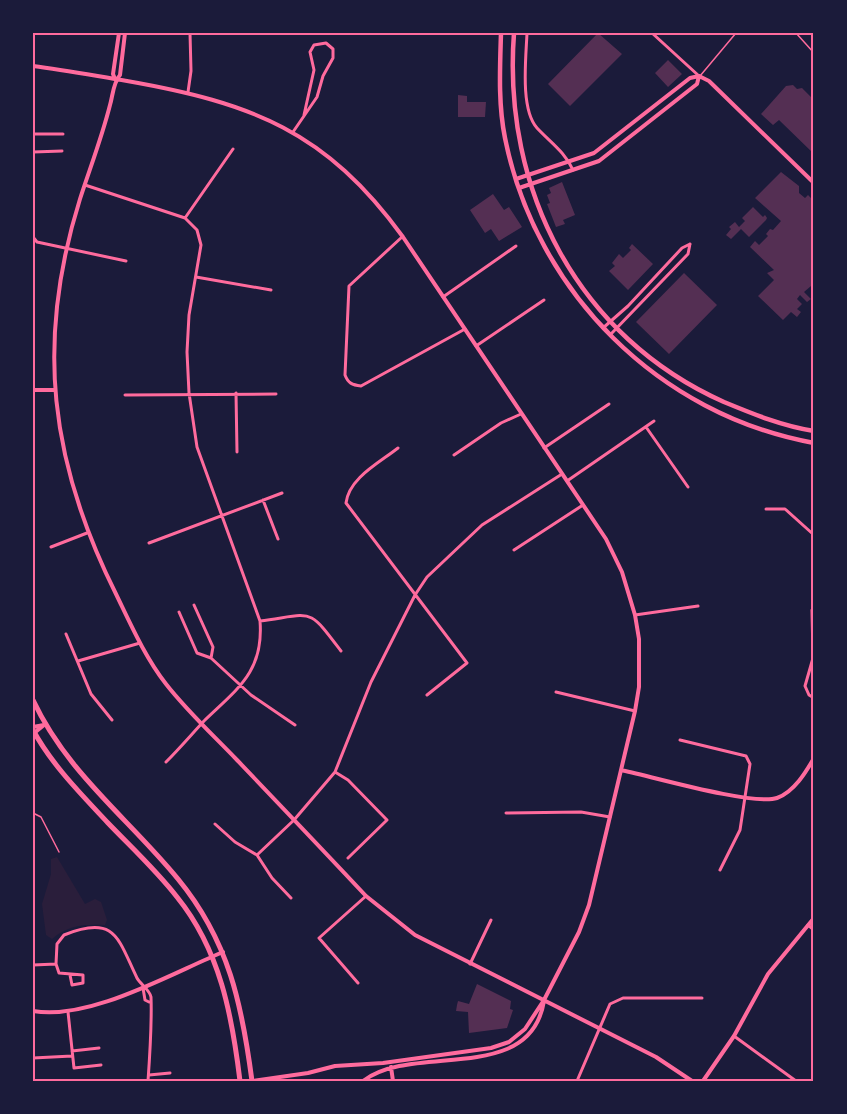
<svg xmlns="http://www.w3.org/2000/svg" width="847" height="1114" font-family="'Nunito Sans',sans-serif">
  <rect width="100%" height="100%" fill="#1b1b3a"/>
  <path fill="#2a1e3b" d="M57 857 85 904 95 899 101 902 107 920 105 925C84 924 68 925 52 939L46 935 42 904 51 874V859Z"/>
  <path fill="#542f53" d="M598 33 622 54 570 106 548 84Z
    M668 60 682 74 668 87 655 73Z
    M793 85 797 89 802 88 814 100V154L779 120 773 125 761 114 786 86Z
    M458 95 467 96V102H486L485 117H458Z
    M781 172 799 186V193L805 198 808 195 814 201V289L811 286 804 292 811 299 807 302 800 295 797 299 802 304 797 309 801 312 797 317 791 312 783 320 758 296 774 280 767 273 774 270 750 247 755 241 759 245 768 236 766 234 770 229 773 230 781 221 755 198Z
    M562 182 575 215 563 220 565 224 556 227 547 204 550 203 547 195 551 193 549 188Z
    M493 194 504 210 509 207 522 227 499 241 491 229 485 233 470 210Z
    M753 207 763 217 765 215 767 218 766 220 749 237 741 229 731 239 726 235 731 229 729 227 735 222 739 227 745 221 742 218Z
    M632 244 653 264 628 290 609 271 615 266 612 263 619 254 623 258 631 250 629 248Z
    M684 273 717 305 669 354 636 322Z
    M477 984 511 1001 510 1009 513 1010 507 1028 469 1033 468 1012 456 1011 457 1005 458 1001 469 1004Z"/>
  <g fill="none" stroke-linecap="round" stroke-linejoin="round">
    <path stroke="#ff6b9d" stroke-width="1.5" d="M796 33 814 53
      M700 76 736 33
      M33 813 41 817 59 852"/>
    <path stroke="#ff6b9d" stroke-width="3" d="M527 33C526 58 520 109 537 128 550 142 565 152 573 170
      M652 33 699 76
      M188 92 191 71 190 33
      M293 132 317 97 323 76 333 58V49L326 43 314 45 310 52 314 70 304 115
      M33 134H63
      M33 152 62 151
      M85 185 185 218 197 230 201 245 189 315 187 352 189 393 197 447 260 621C264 672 237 689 204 721 191 735 179 749 166 762
      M185 218 233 149
      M33 237 37 242
      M402 237 349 286 345 375C348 383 352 385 361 386L465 329
      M37 242 126 261
      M196 277 271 290
      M443 297 516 246
      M603 328 628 306 682 248 690 244
      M611 334 688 254 690 244
      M476 346 544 300
      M236 393 237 452
      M125 395 276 394
      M646 427 688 487
      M398 448C379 463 349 478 346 503L467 663 427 695
      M544 448 609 404
      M454 455 501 423 521 414
      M567 481 654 421
      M263 500 278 539
      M766 509H785L814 535
      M149 543 282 493
      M51 547 87 533
      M514 550 583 505
      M194 605 213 647 211 658
      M812 610 813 658 805 686 809 695 814 698
      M179 612 197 653 211 658 251 695 295 725
      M635 615 698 606
      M260 621C314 614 307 606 341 651
      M66 634 91 694 112 720
      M78 661 140 643
      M556 692 635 711
      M680 740 746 756 750 764 740 830 720 870
      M335 772 348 780 387 820 348 858
      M506 813 581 812 610 817
      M215 824 235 842 257 855 272 878 291 898
      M257 855 294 820 335 772 371 682 415 595 427 577 482 525 562 474
      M808 925 814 930
      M56 964 57 944 64 935C116 914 118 939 137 978 140 984 150 990 151 997 152 1024 150 1053 148 1081
      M470 964 491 920
      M33 965 56 964 59 973 83 975V983L72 985 70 975
      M358 983 319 938 366 896
      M143 988 145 1000 149 1002
      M68 1012 74 1068 101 1065
      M734 1036 796 1081
      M72 1051 99 1048
      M33 1058 72 1056
      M149 1075 170 1073
      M577 1081 610 1004 623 998H702"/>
    <path stroke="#ff6b9d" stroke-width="4" d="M125 33 120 75C113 83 113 95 110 105 102 137 90 168 80 199 35 342 50 462 116 594 131 625 145 657 166 684 187 711 213 735 237 760 280 805 323 850 366 896L415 935 656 1057 692 1081
      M33 66C65 70 96 76 127 81 252 103 326 131 403 237L606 539 622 572 635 615 639 639V687L635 711 589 905 579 932 544 1000 525 1029 509 1042 491 1048 383 1063 335 1066 308 1073 252 1081
      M115 79 113 74 119 33
      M516 179 594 153 690 78 699 76 709 81 814 183
      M519 188 599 161 697 84 699 76
      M33 390H55
      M33 727 44 725
      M33 734 44 725
      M621 770C650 776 753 806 777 798 794 792 806 772 814 758
      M33 1011C89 1021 170 974 223 952
      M391 1067 393 1081
      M363 1081C414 1042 530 1086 544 1001
      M703 1081 734 1036 768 974 814 918"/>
    <path stroke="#ff6b9d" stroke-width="4.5" d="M501 33C500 67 498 104 505 138 536 292 659 415 814 443
      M514 33C502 190 578 337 724 402 753 414 782 426 814 431"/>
    <path stroke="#ff6b9d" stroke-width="5" d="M33 700C67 773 129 819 178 879 229 941 242 1005 252 1081
      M33 730C52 765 81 794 108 823 131 847 156 870 177 897 220 950 232 1015 240 1081"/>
  </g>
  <rect width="847" height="1114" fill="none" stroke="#1b1b3a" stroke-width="69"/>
  <rect x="34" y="34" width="778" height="1046" fill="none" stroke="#ff6b9d" stroke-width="2"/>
</svg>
